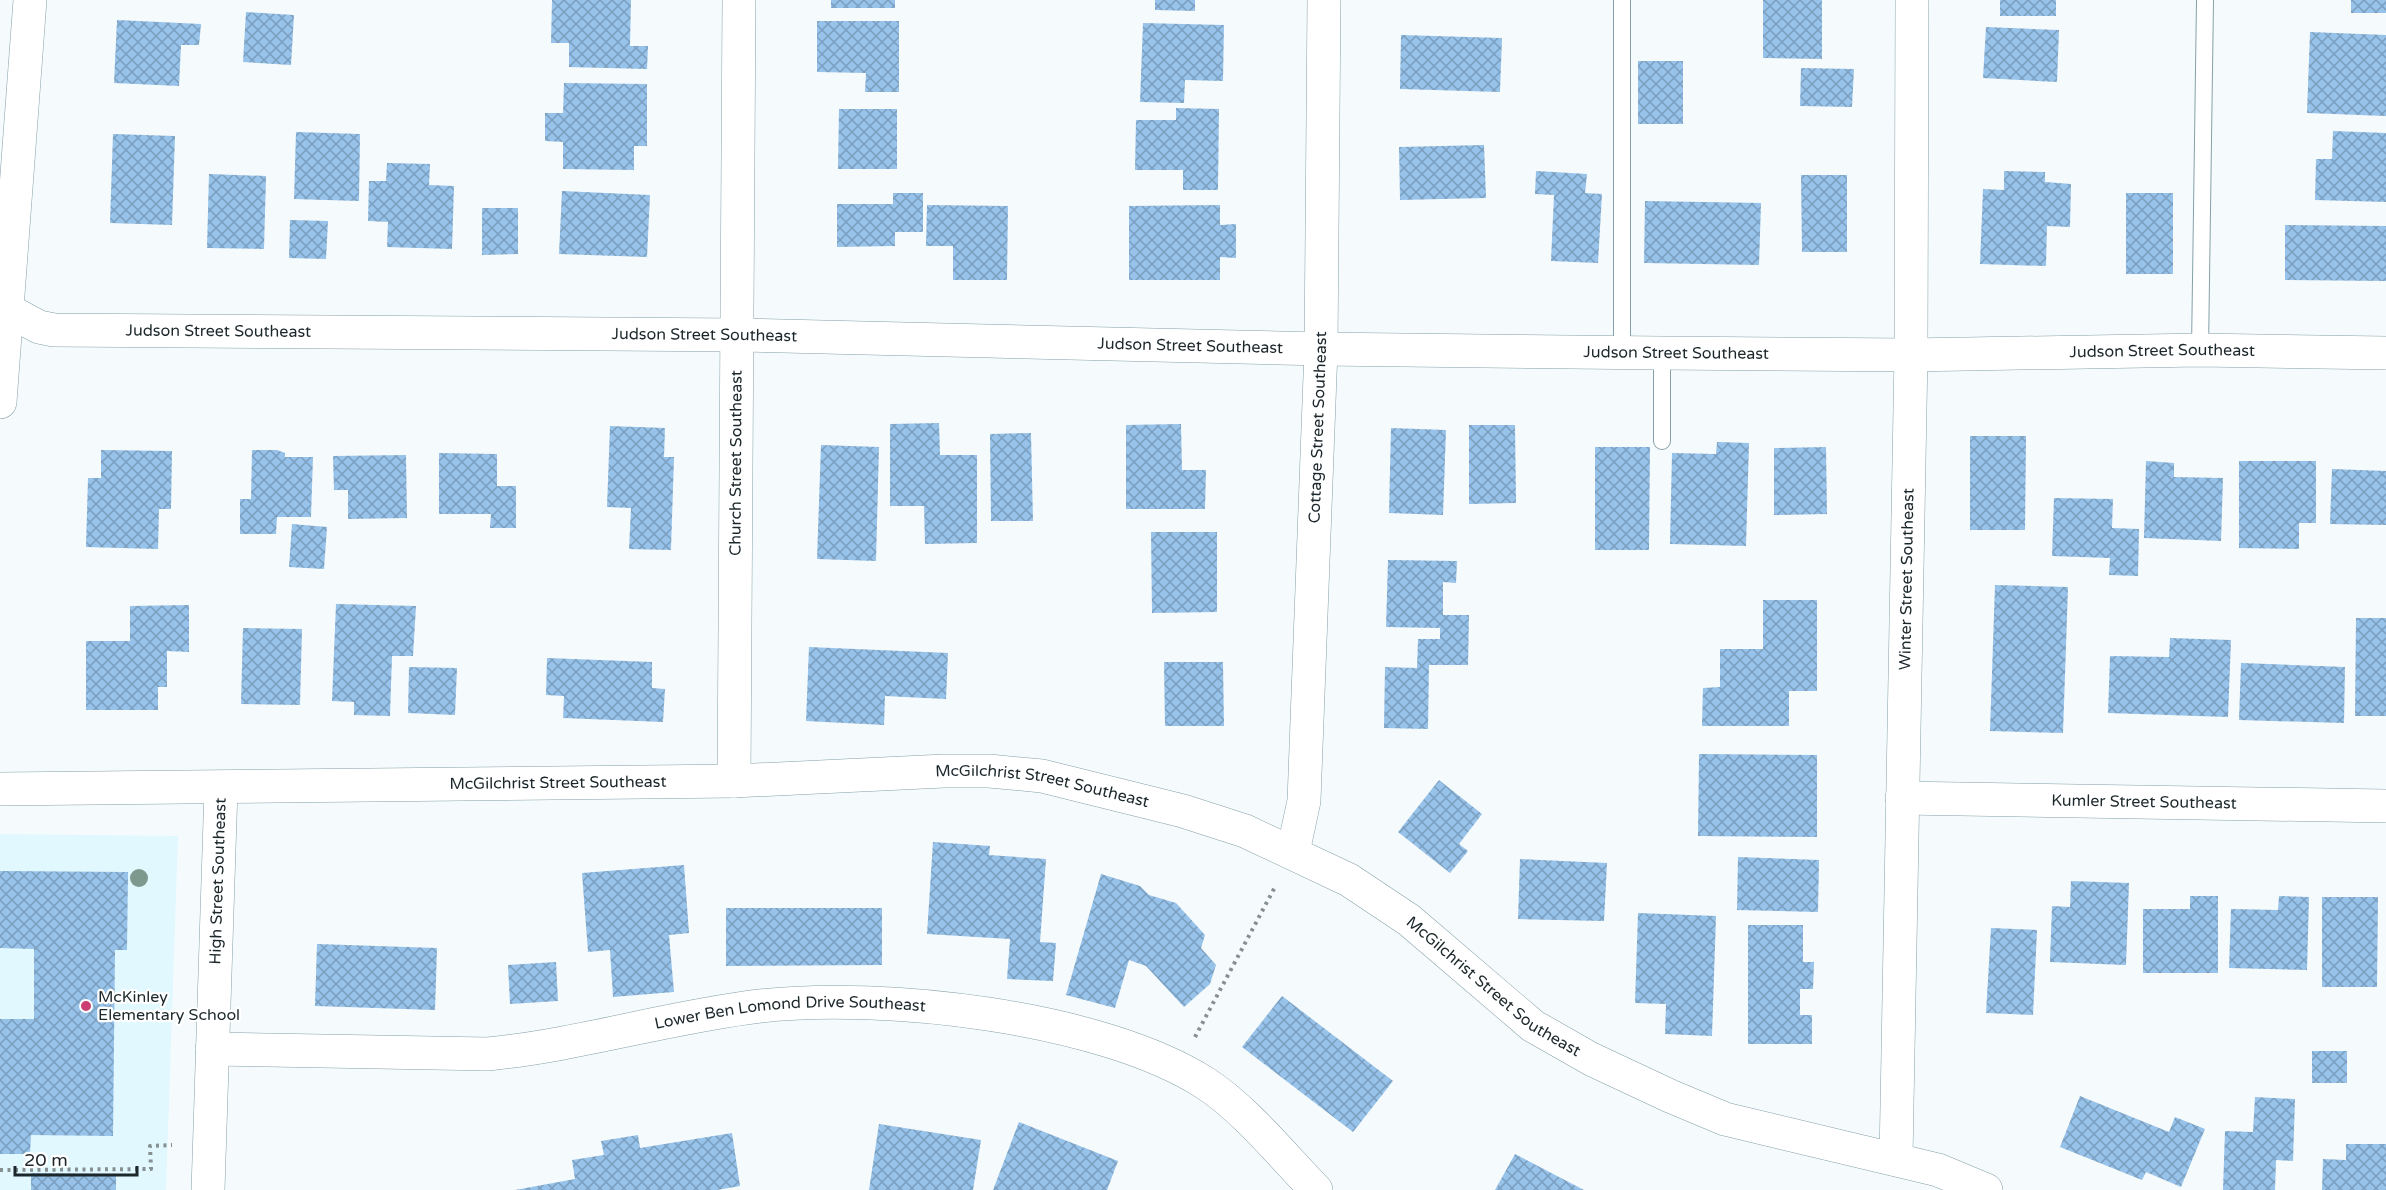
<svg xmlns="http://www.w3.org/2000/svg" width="2386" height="1190" font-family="'Varela Round',sans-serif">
  <defs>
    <pattern id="building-cross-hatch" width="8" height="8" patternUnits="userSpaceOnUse" patternTransform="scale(1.5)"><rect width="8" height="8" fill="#97c2ea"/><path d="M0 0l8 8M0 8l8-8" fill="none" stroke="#7a9ebe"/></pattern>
  </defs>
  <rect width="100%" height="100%" fill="#f5fbfd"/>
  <path fill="#e1f8ff" d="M0 834 178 836 166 1190H0Z"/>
  <path fill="url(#building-cross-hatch)" d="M552 0H631L630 46H648L647 69 569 67V43H551Z
    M831 0H895V8H831Z
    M1155 0H1195V11L1155 10Z
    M1763 0H1822V59L1763 58Z
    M2000 0H2056V16H2000Z
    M2351 0H2386V13H2351Z
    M246 12 294 15 291 65 243 62Z
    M117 20 201 24 199 45H181L179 86 114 83Z
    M817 21H899V92H865L866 73 817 72Z
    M1143 23 1224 25 1223 81 1185 80 1184 103 1140 102Z
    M1986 27 2059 30 2057 82 1983 78Z
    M2310 32 2386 35V116L2307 113Z
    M1401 35 1502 38 1500 92 1400 89Z
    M1638 61H1683V124H1638Z
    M1801 68 1854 69 1852 107 1800 106Z
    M564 83 647 84V146H634V170L563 169V142L545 141V113H563Z
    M1176 108 1219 109 1218 190H1183V170H1135L1136 120H1176Z
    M839 109H897V169H838Z
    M2333 131 2386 133V202L2315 200 2316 159H2332Z
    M296 132 360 134 359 201 294 199Z
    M113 134 175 136 172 225 110 223Z
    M1484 145 1486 198 1400 200 1399 147Z
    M387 163 430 164 429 185 454 186 452 249 387 247 388 222 368 221 369 181H386Z
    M1536 171 1587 174 1585 193 1602 194 1598 263 1551 261 1554 195 1535 194Z
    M2004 171 2045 172V182L2071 184 2070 227 2047 226 2046 266 1980 264 1983 189 2004 190Z
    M209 174 266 176 264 249 207 248Z
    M1801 175H1847V252H1802Z
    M562 191 650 195 647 257 559 254Z
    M893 193H923V232H895V246L837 247V204H893Z
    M2126 193H2173V274H2126Z
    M1645 201 1761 203 1759 265 1644 263Z
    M927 205 1008 206 1007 280H953V246H926Z
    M1220 205V225L1236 224V258L1220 257V280H1129V206Z
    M482 208H518V254L482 255Z
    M290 220 328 221 326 259 289 258Z
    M2285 225 2386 226V281L2285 280Z
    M939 423 940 455H977V543L925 544 924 506H890V424Z
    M1181 424 1182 470H1206L1205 509H1126V425Z
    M1469 425H1515L1516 503 1469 504Z
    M610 426 665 428 664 457H674L671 550 629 549 631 508 607 507Z
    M1391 428 1446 430 1443 515 1389 513Z
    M1031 433 1033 521H991L990 434Z
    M1970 436H2026L2025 530H1970Z
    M1717 442 1749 443 1746 546 1670 544 1672 453 1716 454Z
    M821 445 879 447 876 561 817 559Z
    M1595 447H1650L1649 550H1595Z
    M1826 447 1827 514 1774 515V448Z
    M101 450 172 451 171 509H159L158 549 86 547 88 478H101Z
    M252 450H277L285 453V457H313L311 517H277L276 534H240V499H251Z
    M439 453 497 454V486H516V528H490L491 514H439Z
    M406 455 407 518 348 519V490H334L333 456Z
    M2146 461 2174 463V477L2223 478 2221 541 2144 538Z
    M2239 461H2316V523H2299V549L2239 548Z
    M2332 469 2386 471V525L2330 524Z
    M2054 498 2113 499 2112 528 2139 529 2138 576 2109 575 2110 558 2052 556Z
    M292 524 327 527 324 569 289 567Z
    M1151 532H1217V612L1152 613Z
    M1388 560 1457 561 1456 583 1443 582V615H1469L1468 665H1429L1428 729 1384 728 1385 667 1417 668 1418 639H1440V628L1386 627Z
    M1995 585 2068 587 2063 733 1990 731Z
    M1763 600H1817V691H1789V726H1702L1703 688 1720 687V649H1763Z
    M336 604 416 606 413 656H392L390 716 354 715V702L332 701Z
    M189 605V652L167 651V687H158V710H86V641H130V606Z
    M2356 618H2386V716H2355Z
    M243 628 302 629 300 705 241 704Z
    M2170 638 2231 640 2228 717 2108 713 2110 656 2169 657Z
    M809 647 948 653 946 699 885 696 884 725 806 721Z
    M547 658 652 662V688L665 689 663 722 563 718 564 696 546 695Z
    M1164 662H1223L1224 726H1165Z
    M2241 663 2345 667 2344 723 2239 720Z
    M409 667 457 668 455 715 408 713Z
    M1699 754 1817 755V837L1698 836Z
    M1439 780 1482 814 1459 844 1468 851 1450 873 1398 832Z
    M933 842 990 846 989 855 1046 859 1040 942 1056 943 1053 981 1007 979 1010 939 927 934Z
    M1738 857 1819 860 1818 912 1737 910Z
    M1520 859 1607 863 1604 921 1518 919Z
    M684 865 689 933 669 935 674 992 613 997 610 950 588 952 582 873Z
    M0 871 128 872 127 950H115L113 1136 31 1135 30 1154H0V1019H34V949L0 948Z
    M1101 874 1140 886 1149 895 1176 903 1205 935 1201 948 1216 965 1210 984 1184 1007 1146 966 1129 960 1115 1008 1066 995Z
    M2071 881 2129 883 2126 965 2050 962 2052 906 2070 907Z
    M2190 896H2218V973H2143V909H2190Z
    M2279 896 2309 897 2307 970 2229 968 2231 909 2278 910Z
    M2322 897H2378L2377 987H2322Z
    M726 908H882V965L726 966Z
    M1638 913 1716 916 1712 1036 1665 1034 1666 1004 1635 1003Z
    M1748 925H1803V962H1814L1813 989H1800V1015H1812V1044H1748Z
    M1991 928 2037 930 2033 1015 1986 1013Z
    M317 944 437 948 435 1010 315 1006Z
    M556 962 558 1001 510 1004 508 965Z
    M1282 996 1393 1081 1353 1132 1242 1047Z
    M2312 1051H2347V1083H2312Z
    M2080 1096 2169 1132 2175 1117 2205 1129 2181 1187 2146 1172 2142 1180 2060 1147Z
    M2255 1097 2295 1099 2293 1161 2276 1160 2275 1190H2223L2225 1131 2253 1132Z
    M1019 1122 1118 1161 1107 1190H993Z
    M879 1124 981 1140 973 1190H869Z
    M732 1133 740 1186 717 1190H515L575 1179 572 1160 604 1155 601 1141 638 1135 640 1148Z
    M2346 1144H2386V1190H2322L2323 1159 2346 1160Z
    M1515 1154 1584 1190H1495Z
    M31 1173 116 1174V1190H31Z"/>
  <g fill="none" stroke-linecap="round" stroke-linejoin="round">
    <defs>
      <path id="lane" d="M2200 350 2205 0
        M1622 352V0
        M1662 441V353"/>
      <g id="street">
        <path id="s1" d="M0 306 39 327 54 330 739 335 1321 349 1662 353 1911 355 2200 350 2386 353"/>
        <path d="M0 402 30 0"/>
        <path id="s2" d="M734 781 739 0"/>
        <path id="s3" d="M0 789 734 781 944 771H989L1042 776 1183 811 1245 831 1349 880 1409 920 1533 1026 1591 1059 1670 1096 1725 1119 1938 1170 1986 1190"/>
        <path id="s4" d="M1902 798 2386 806"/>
        <path id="s5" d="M1293 852 1304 801 1321 349 1324 0"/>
        <path id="s6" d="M212 1049 488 1054C579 1045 668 1017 760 1006 882 992 1100 1016 1205 1083 1245 1109 1282 1155 1316 1190"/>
        <path id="s7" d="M1896 1159 1911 355 1912 0"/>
        <path id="s8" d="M208 1190 221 788"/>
      </g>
    </defs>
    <use href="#lane" stroke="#85a0a8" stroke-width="18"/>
    <use href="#street" stroke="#85a0a8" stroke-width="34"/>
    <path stroke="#868f92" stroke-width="4" stroke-dasharray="3 4.5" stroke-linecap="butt" d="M1195 1037 1275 887
      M0 1170 151 1169 150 1146 172 1145"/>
    <use href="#lane" stroke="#fff" stroke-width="16"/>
    <use href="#street" stroke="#fff" stroke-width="33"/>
  </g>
  <circle fill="#7d998e" cx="139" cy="878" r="9"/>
  <circle fill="#ca3e73" stroke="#fff" stroke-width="2" cx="86" cy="1006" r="6"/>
  <g text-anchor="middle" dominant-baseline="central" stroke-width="4.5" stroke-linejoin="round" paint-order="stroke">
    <g font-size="16" fill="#1c272b" stroke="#fff">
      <text stroke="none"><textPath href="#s1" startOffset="224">Judson Street Southeast</textPath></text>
      <text stroke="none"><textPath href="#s1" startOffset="710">Judson Street Southeast</textPath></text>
      <text stroke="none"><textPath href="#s1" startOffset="1196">Judson Street Southeast</textPath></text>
      <text stroke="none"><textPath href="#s1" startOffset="2168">Judson Street Southeast</textPath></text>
      <text stroke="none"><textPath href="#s1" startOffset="1682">Judson Street Southeast</textPath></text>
      <text stroke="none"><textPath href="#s5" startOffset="426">Cottage Street Southeast</textPath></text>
      <text stroke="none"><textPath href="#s2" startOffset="318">Church Street Southeast</textPath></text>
      <text stroke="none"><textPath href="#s7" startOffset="580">Winter Street Southeast</textPath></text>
      <text stroke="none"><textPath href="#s3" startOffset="558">McGilchrist Street Southeast</textPath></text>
      <text stroke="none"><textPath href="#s3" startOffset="1044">McGilchrist Street Southeast</textPath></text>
      <text stroke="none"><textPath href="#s4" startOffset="242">Kumler Street Southeast</textPath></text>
      <text stroke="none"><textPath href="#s8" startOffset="309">High Street Southeast</textPath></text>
      <text stroke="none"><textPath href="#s3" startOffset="1548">McGilchrist Street Southeast</textPath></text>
      <text stroke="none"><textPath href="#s6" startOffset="582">Lower Ben Lomond Drive Southeast</textPath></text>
    </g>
    <g font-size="16" fill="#1c272b" stroke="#fff" text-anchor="start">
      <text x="98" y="997">McKinley<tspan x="98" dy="18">Elementary School</tspan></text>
    </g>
  </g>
  <path d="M15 1166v9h122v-9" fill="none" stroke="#1c272b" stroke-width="3"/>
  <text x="24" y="1166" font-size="18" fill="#1c272b" stroke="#ffffff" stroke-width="4.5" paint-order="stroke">20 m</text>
</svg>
